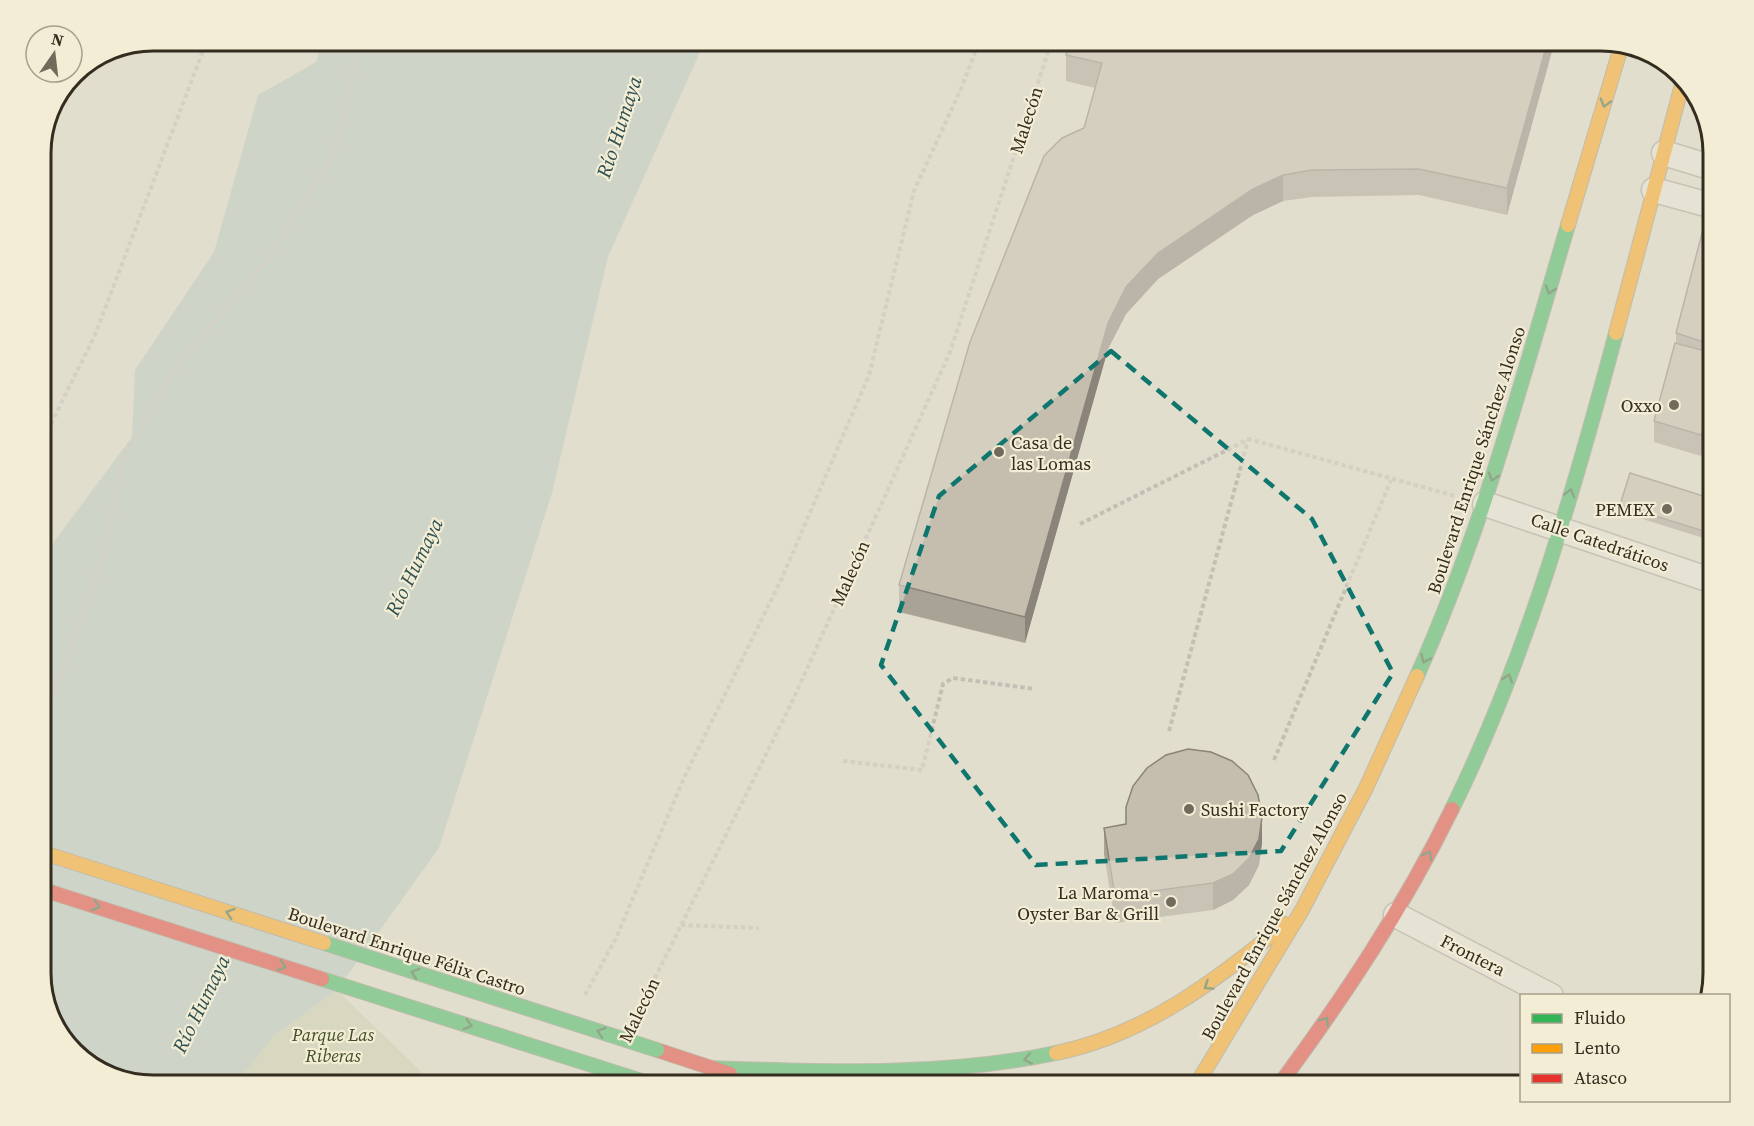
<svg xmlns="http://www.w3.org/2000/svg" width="1754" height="1126" font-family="'Source Serif 4',serif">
  <rect width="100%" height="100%" fill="#e2decd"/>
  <path fill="#cdd1b1" d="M337 990 435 1085H235L274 1036Z"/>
  <path fill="#b9c8c0" d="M322 41H705L608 257 552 493 439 848 337 990 274 1036 235 1085H153L91 1067 55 1029 41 980V559L132 437 135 370 214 252 258 95 316 62Z"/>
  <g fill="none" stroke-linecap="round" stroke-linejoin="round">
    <defs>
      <path id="street" d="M1664 153 1713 168
        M1654 190 1713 206
        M1485 504 1713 581
        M1396 915 1551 996"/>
      <path id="fast" d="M1417 676C1482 531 1523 377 1568 225
        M1452 809C1526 659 1573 494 1616 333
        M710 1068C826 1072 942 1077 1056 1053"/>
      <path id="slow" d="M1568 225 1621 47
        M1616 333 1683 81
        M1056 1053C1145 1035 1217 980 1285 924
        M1196 1085 1302 910 1366 788 1417 676"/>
      <path id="jam" d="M657 1050 730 1074
        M1279 1085C1344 997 1404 907 1452 809"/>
    </defs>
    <use href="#street" stroke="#a7a396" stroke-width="27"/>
    <use href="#fast" stroke="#979286" stroke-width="16"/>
    <use href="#slow" stroke="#979286" stroke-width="16"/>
    <use href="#jam" stroke="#979286" stroke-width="16"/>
    <path stroke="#c3bfb5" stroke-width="4" stroke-dasharray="4.5 3" stroke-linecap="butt" d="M41 444 95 335 207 40
      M1080 524 1249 439 1455 496
      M41 707 54 694 103 558 124 454 178 366 268 259 335 152 360 40
      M1169 731 1248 440
      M1274 760 1391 480
      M843 761 922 770 943 684 953 678 1035 689
      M681 925 759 928
      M585 995 616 938 684 778 782 578 869 375 914 191 960 91 980 40
      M638 1012 792 702 950 352 1052 40"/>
    <use href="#street" stroke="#eae8de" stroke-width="24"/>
    <use href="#fast" stroke="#30b455" stroke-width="14"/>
    <use href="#slow" stroke="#ff9f0a" stroke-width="14"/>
    <use href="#jam" stroke="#e5322d" stroke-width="14"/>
    <defs>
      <path id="fast-bridge" d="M324 943 657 1050
        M322 979 645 1082"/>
      <path id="slow-bridge" d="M41 852 324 943"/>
      <path id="jam-bridge" d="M41 889 322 979"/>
    </defs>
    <use href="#fast-bridge" stroke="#979286" stroke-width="16" stroke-linecap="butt"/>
    <use href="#slow-bridge" stroke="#979286" stroke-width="16" stroke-linecap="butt"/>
    <use href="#jam-bridge" stroke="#979286" stroke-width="16" stroke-linecap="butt"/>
    <use href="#fast-bridge" stroke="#30b455" stroke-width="14"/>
    <use href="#slow-bridge" stroke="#ff9f0a" stroke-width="14"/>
    <use href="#jam-bridge" stroke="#e5322d" stroke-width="14"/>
  </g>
  <path fill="#a9a396" d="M1070 40H1555L1507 215 1419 195 1312 197 1283 201 1253 215 1158 279 1126 314 1108 349 1025 643 899 612V585L1084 128 1095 88 1066 81V55Z
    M1713 212V410L1701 456 1654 442V421L1676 343V333Z
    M1713 499V541L1620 512V505Z
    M1104 828 1262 843 1259 865 1249 885 1233 900 1213 910 1115 923 1104 854Z"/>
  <path fill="#8a847a" d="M1548 40H1555L1507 215V188Z
    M1283 175V201L1253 215 1158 279 1126 314 1108 349 1025 643V617L1108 323 1126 287 1158 253 1253 189Z
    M1713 389V410L1701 456V435Z
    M1262 817V843L1259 865 1249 885 1233 900 1213 910V883Z"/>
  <path fill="#c5bdae" stroke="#8a847a" stroke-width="1.5" d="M1070 40H1548L1507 188 1419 169 1312 170 1283 175 1253 189 1158 253 1126 287 1108 323 1025 617 899 585 970 342 1044 156 1062 138 1084 128 1102 63 1066 55Z
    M1708 210 1713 212V345L1676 333Z
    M1675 343 1713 353V389L1701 435 1654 421Z
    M1630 473 1713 499V534L1620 505Z
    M1188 749 1211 752 1232 761 1248 775 1258 795 1262 817 1259 839 1249 858 1233 874 1213 883 1115 896 1104 828 1126 824V807L1133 786 1147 768 1166 755Z"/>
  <defs><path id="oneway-chevron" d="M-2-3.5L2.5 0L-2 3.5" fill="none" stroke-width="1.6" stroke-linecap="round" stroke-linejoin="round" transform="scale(1.5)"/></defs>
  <g stroke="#336235">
    <use href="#oneway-chevron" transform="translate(1605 103) rotate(106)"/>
    <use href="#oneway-chevron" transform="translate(1550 290) rotate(107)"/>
    <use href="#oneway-chevron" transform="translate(1493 477) rotate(107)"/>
    <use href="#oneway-chevron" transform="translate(1570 493) rotate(-74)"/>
    <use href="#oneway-chevron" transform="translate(1425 659) rotate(114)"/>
    <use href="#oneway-chevron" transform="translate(1508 678) rotate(-71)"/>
    <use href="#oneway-chevron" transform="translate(1428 855) rotate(-62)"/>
    <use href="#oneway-chevron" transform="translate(96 906) rotate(18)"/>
    <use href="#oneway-chevron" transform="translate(230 913) rotate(-162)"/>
    <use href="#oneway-chevron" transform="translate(282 966) rotate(18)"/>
    <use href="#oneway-chevron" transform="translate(415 973) rotate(-162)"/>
    <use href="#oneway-chevron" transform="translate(1208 986) rotate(146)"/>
    <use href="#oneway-chevron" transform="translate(1325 1021) rotate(-56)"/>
    <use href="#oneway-chevron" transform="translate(468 1025) rotate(18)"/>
    <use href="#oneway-chevron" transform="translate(601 1032) rotate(-162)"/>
    <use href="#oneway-chevron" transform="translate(1028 1059) rotate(169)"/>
  </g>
  <path d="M0 0H1754V1126H0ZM1111 351 1312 519 1393 673 1281 851 1036 865 881 665 939 496Z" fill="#e2decd" fill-opacity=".55" fill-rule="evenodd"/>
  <path fill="none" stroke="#0f766e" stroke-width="4.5" stroke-dasharray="12 8" stroke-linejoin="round" d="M1111 351 1312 519 1393 673 1281 851 1036 865 881 665 939 496Z"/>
  <g fill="#726a5d" stroke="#f2edd4" stroke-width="2">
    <circle cx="1674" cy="405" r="6"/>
    <circle cx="999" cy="452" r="6"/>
    <circle cx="1667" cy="509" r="6"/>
    <circle cx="1189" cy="809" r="6"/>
    <circle cx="1171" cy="902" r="6"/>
  </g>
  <g text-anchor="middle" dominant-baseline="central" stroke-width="4.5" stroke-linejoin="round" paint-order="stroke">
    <g font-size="18" fill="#352c20" stroke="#f2edd4">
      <text transform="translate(1026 120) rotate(-72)">Malecón</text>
      <text transform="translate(1476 460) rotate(-72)">Boulevard Enrique Sánchez Alonso</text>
      <text transform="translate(1600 542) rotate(19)">Calle Catedráticos</text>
      <text transform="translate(850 573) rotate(-66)">Malecón</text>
      <text transform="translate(1274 916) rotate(-61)">Boulevard Enrique Sánchez Alonso</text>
      <text transform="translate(407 951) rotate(18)">Boulevard Enrique Félix Castro</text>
      <text transform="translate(1473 955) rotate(27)">Frontera</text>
      <text transform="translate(639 1010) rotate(-64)">Malecón</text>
    </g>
    <g font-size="18" fill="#352c20" stroke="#f2edd4" text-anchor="end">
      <text x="1662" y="405">Oxxo</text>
      <text x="1011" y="442" text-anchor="start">Casa de<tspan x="1011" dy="21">las Lomas</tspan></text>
      <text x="1655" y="509">PEMEX</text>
      <text x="1201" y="809" text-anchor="start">Sushi Factory</text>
      <text x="1159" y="892">La Maroma -<tspan x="1159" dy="21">Oyster Bar &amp; Grill</tspan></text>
    </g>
    <g font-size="18" font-style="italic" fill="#404f28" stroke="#f2edd4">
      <text x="333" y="1034">Parque Las<tspan x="333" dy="21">Riberas</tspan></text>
    </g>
    <g font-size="20" font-style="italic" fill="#305153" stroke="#f2edd4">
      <text transform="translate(619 127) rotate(-72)">Río Humaya</text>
      <text transform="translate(414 567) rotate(-64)">Río Humaya</text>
      <text transform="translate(201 1004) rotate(-64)">Río Humaya</text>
    </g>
  </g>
  <path d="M0 0H1754V1126H0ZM153 51H1601A102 102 0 0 1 1703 153V973A102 102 0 0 1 1601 1075H153A102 102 0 0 1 51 973V153A102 102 0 0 1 153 51Z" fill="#f2edd4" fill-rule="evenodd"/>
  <path fill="none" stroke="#352c20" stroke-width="3" d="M153 51H1601A102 102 0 0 1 1703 153V973A102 102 0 0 1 1601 1075H153A102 102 0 0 1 51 973V153A102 102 0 0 1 153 51Z"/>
  <rect x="1520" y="994" width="210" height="108" fill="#f2edd4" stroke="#a6a08c" stroke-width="1.5"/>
  <rect x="1532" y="1014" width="30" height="9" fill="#30b455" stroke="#a6a08c" stroke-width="1.5"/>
  <text x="1574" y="1024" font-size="18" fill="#352c20">Fluido</text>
  <rect x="1532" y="1044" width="30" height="9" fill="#ff9f0a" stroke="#a6a08c" stroke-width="1.5"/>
  <text x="1574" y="1054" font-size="18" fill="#352c20">Lento</text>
  <rect x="1532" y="1074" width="30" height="9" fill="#e5322d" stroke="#a6a08c" stroke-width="1.5"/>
  <text x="1574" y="1084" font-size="18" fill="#352c20">Atasco</text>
  <g transform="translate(54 54) rotate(14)"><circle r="28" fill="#f2edd4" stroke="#a6a08c" stroke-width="1.5"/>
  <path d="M0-4.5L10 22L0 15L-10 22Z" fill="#726a5d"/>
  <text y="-9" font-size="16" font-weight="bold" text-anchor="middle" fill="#352c20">N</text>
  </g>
</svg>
